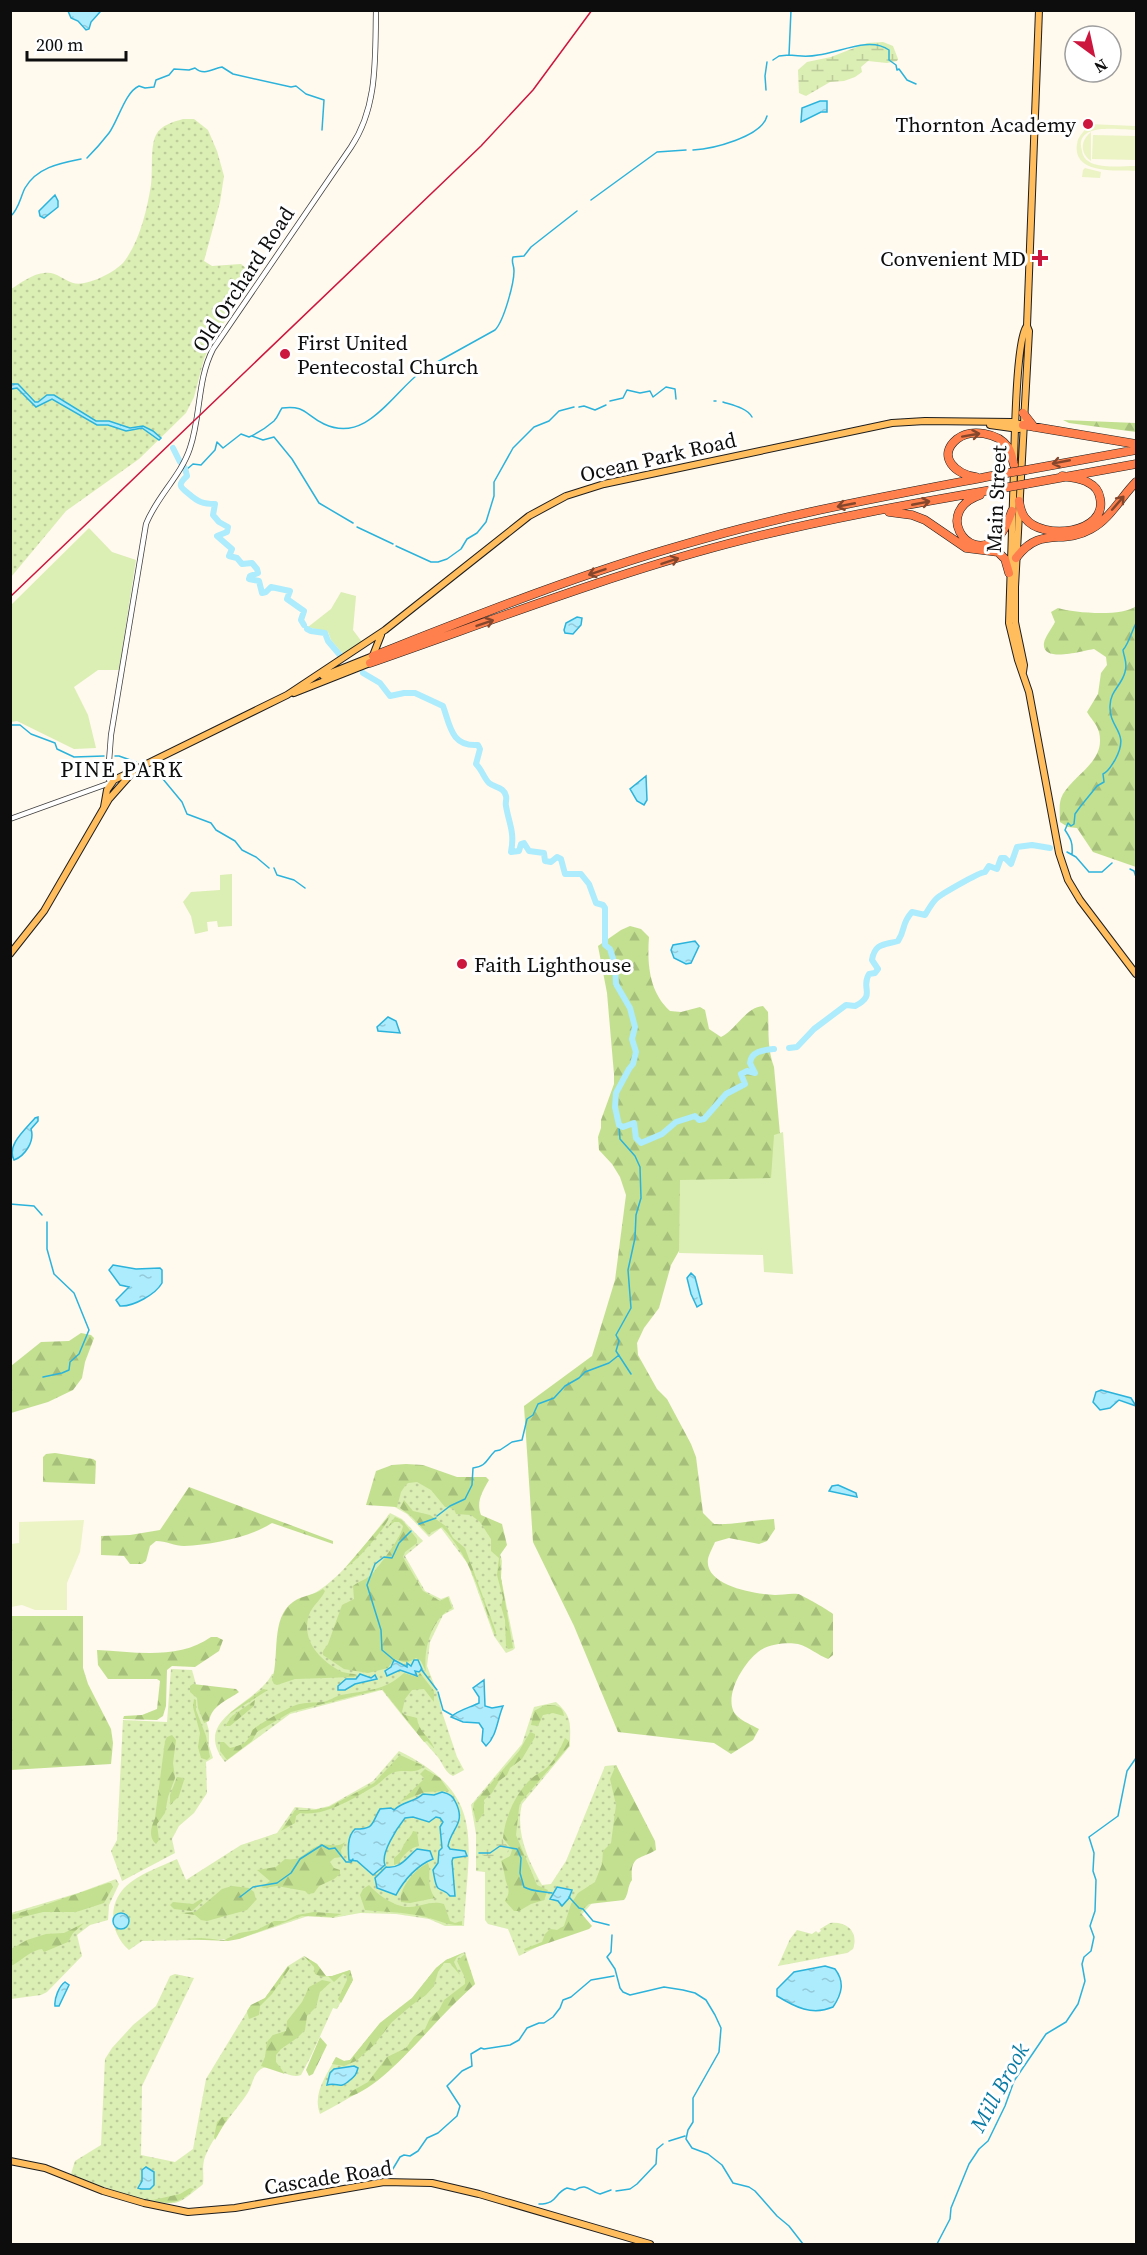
<svg xmlns="http://www.w3.org/2000/svg" width="1147" height="2255" font-family="'Source Serif 4',serif">
  <defs>
    <pattern id="grass-dots" width="8" height="8" patternUnits="userSpaceOnUse" patternTransform="scale(1.5)"><rect width="8" height="8" fill="#dbeeb3"/><path d="M2 2h.1M6 6h.1" fill="none" stroke="#bbcb99" stroke-width="1.8" stroke-linecap="round"/></pattern>
    <pattern id="forest-firs" width="22" height="20" patternUnits="userSpaceOnUse" patternTransform="scale(1.5)"><rect width="22" height="20" fill="#c2e090"/><path d="M5 1l3.5 6h-7zM16 11l3.5 6h-7z" fill="#a6bf7b"/></pattern>
    <pattern id="wetland-marsh" width="20" height="14" patternUnits="userSpaceOnUse" patternTransform="scale(1.5)"><rect width="20" height="14" fill="#dbeeb3"/><path d="M1 5h8M5 5V1M11 12h8M15 12V8" fill="none" stroke="#bbcb99"/></pattern>
    <pattern id="water-ripples" width="26" height="14" patternUnits="userSpaceOnUse" patternTransform="scale(1.5)"><rect width="26" height="14" fill="#acecfd"/><path d="M2 4q2-2 4 0t4 0M15 11q2-2 4 0t4 0" fill="none" stroke="#93c9d8"/></pattern>
  </defs>
  <rect width="100%" height="100%" fill="#fff9ee"/>
  <path fill="url(#grass-dots)" d="M183 119H194L208 130 217 151 224 176 220 202 204 261 212 266 241 264 254 275 212 341 204 359 194 397 186 413 139 459 66 511 11 577V289C21 283 32 274 44 273 56 271 63 280 73 283 87 287 119 271 126 259 140 239 147 210 151 185 153 172 150 146 156 135 161 125 173 122 183 119Z
    M408 1474 477 1513 499 1549 502 1561 501 1578 515 1648 513 1650 506 1653 494 1636 468 1564 441 1528 429 1537 407 1514 393 1506 390 1501Z
    M390 1513 402 1519 423 1541 405 1556 425 1591 441 1599 449 1596 454 1609 443 1615 430 1642 427 1666 439 1697 442 1712 457 1757 464 1770 453 1776C444 1772 443 1762 436 1755 417 1734 399 1712 382 1690L290 1714 225 1762C190 1718 257 1705 272 1674L299 1670 308 1596C336 1586 371 1537 390 1513Z
    M171 1669 192 1670 209 1731V1746L213 1758 206 1762 207 1793 194 1813 179 1826 172 1839 175 1853 122 1881 111 1851 117 1840 123 1720 167 1722Z
    M556 1702C573 1717 570 1725 570 1746L522 1804C515 1832 528 1860 542 1885L551 1884 566 1861 605 1766 616 1765 637 1807 602 1892 575 1922 555 1938 519 1956 508 1929 488 1924 485 1920V1872L476 1871V1834L471 1805 522 1744 534 1707Z
    M399 1751C488 1795 468 1842 464 1926H445L429 1919 396 1914 360 1913 333 1918 308 1916 239 1939 142 1941 129 1950C108 1932 107 1899 131 1882 144 1872 162 1866 177 1859L186 1880 241 1845 277 1833 295 1807 316 1809 329 1806 373 1781Z
    M116 1879 119 1884 109 1905 108 1920 90 1925 77 1935 82 1956 47 1992 41 1995 11 1999V1913L78 1893Z
    M830 1923C847 1921 859 1932 853 1949L847 1953 778 1966 790 1939 797 1930 812 1934 816 1931 818 1933 821 1931 820 1929Z
    M465 1952 475 1984C445 2010 420 2043 390 2069 369 2087 345 2101 320 2114 312 2093 327 2075 336 2057L344 2061 350 2060 380 2023 412 1998 436 1968 446 1960Z
    M304 1956 317 1964 326 1976H332L350 1970 353 1980 337 2009 333 2008 310 2058 301 2075C287 2080 273 2062 261 2069 252 2075 253 2086 247 2094 234 2113 211 2138 204 2160 202 2168 204 2176 203 2184L201 2186C194 2191 186 2199 178 2202 161 2209 90 2183 71 2174L75 2161 101 2145 105 2059 112 2048 133 2025 156 2006 170 1976 175 1974 194 1978 142 2086 141 2155 175 2162 193 2149 206 2079 251 2005 265 1998 288 1966Z"/>
  <path fill="url(#forest-firs)" d="M1063 420 1136 423V432L1069 423Z
    M1136 606V867L1093 852 1077 828 1068 827 1060 822C1060 812 1058 803 1063 794 1076 773 1106 761 1099 732 1097 724 1091 719 1087 712L1098 694 1101 673 1107 665 1106 657 1094 649C1085 650 1041 664 1044 643 1045 637 1052 628 1055 622L1051 612 1058 608C1074 613 1123 617 1136 606Z
    M630 926 641 929 649 937C647 964 649 992 670 1011L681 1012 700 1007 705 1010 709 1029 721 1037C736 1030 746 1007 763 1006L768 1012C769 1032 767 1048 774 1067L788 1224 688 1235 671 1265 659 1308 644 1328 637 1343 638 1355 657 1389 667 1399 691 1444 696 1457 703 1513 714 1524C734 1525 754 1520 774 1519L775 1529 767 1541 759 1544 729 1538 715 1542C713 1547 709 1554 708 1559 704 1586 756 1594 775 1595 782 1595 790 1593 798 1594 802 1595 830 1611 833 1614V1655L828 1659C818 1655 809 1647 798 1644 787 1642 767 1644 758 1652 744 1663 726 1692 733 1710 736 1719 752 1725 759 1729L753 1740 731 1754 714 1743 618 1732 574 1626 533 1542 524 1406 592 1356 615 1280 626 1195 620 1177 612 1164 599 1150 598 1137 601 1128V1120L614 1084V1074L607 993 598 946 621 930Z
    M81 1333 91 1335 94 1338 85 1362 82 1378 73 1390 48 1402 11 1413V1366L41 1342 69 1341Z
    M55 1453 93 1459 96 1461 95 1484 43 1482V1457L46 1454Z
    M406 1464 423 1465 457 1477H486L489 1480C482 1492 476 1502 481 1515L502 1524 507 1545 500 1555 501 1578 513 1648 508 1649 506 1645 505 1620 501 1606 503 1598 497 1575 499 1558 491 1551V1539L480 1522 471 1515 456 1514 454 1509 445 1507 431 1490 417 1482 408 1483 405 1486 401 1492 397 1507 366 1505 376 1471 392 1465Z
    M189 1487 333 1541V1544L272 1523C248 1538 213 1544 184 1546 175 1546 166 1541 156 1541L150 1546 146 1561 142 1564H130L124 1556 101 1555V1536L130 1535 160 1530Z
    M404 1500 413 1511 430 1515 447 1527 453 1538 465 1548 496 1632 495 1635C480 1595 472 1559 442 1527L428 1534 411 1516 400 1508Z
    M390 1515C389 1524 356 1563 346 1567Z
    M395 1517 402 1520 417 1539V1543L405 1552 403 1557 423 1591 440 1601 448 1597 452 1608C431 1619 423 1650 426 1672L421 1661 416 1658C407 1664 404 1662 394 1659L388 1668 368 1673 344 1669 323 1655V1651L328 1644 342 1605 354 1599 353 1586C359 1581 368 1579 373 1573 381 1563 401 1538 403 1526L399 1522H394L387 1528Z
    M323 1589 325 1591C321 1600 312 1606 309 1615 301 1640 319 1659 340 1671 346 1674 354 1673 357 1675L354 1677 295 1679 277 1685 274 1684 272 1680C280 1657 270 1618 293 1602 302 1595 313 1596 323 1589Z
    M11 1616H83V1668L88 1684 111 1729 113 1743 111 1764 11 1770Z
    M211 1637H217L223 1640 219 1651 195 1667 172 1666 167 1670 166 1706 163 1716 157 1720 123 1719 124 1716 142 1715 157 1709 160 1681 157 1679H108L98 1665 97 1650C135 1652 179 1660 211 1637Z
    M404 1673 417 1677 420 1673 434 1691V1702L424 1689 412 1690 405 1699 402 1712 405 1715 417 1718C418 1731 430 1737 434 1748L427 1741 424 1742 382 1689 291 1712 257 1732 252 1741 227 1760 220 1751V1742H224L230 1748C242 1745 249 1743 252 1730 265 1721 281 1711 296 1705 305 1702 314 1703 323 1702 329 1701 334 1697 341 1695 366 1690 383 1692 404 1673Z
    M193 1684 236 1689 239 1692C228 1700 212 1705 209 1721L204 1723 198 1708 197 1698 190 1692V1686Z
    M263 1689 268 1690 230 1714 220 1727 231 1712Z
    M194 1699 196 1700V1710L206 1736 210 1757 207 1760 201 1758 198 1747 200 1733 193 1707Z
    M255 1700 254 1706 230 1726H225L232 1716Z
    M545 1705C555 1705 563 1705 564 1716L553 1713 543 1715 538 1726 531 1725 534 1711Z
    M530 1732 535 1734V1737L522 1759 510 1768 507 1775 499 1781 492 1793 484 1800V1813L478 1821H476L473 1809 474 1803 519 1751Z
    M172 1735 176 1740 173 1763 175 1778 168 1797 165 1813 157 1824 159 1840 156 1844C148 1837 151 1827 155 1818L165 1741 167 1737Z
    M565 1738 569 1741V1746L520 1803 519 1808 516 1835 537 1885 548 1890 544 1900 531 1904 519 1911H514L505 1901C512 1890 507 1888 505 1877 504 1871 503 1867 501 1861L510 1856 512 1850 503 1838C505 1817 516 1792 532 1778 535 1775 540 1773 544 1770 554 1763 560 1749 565 1738Z
    M400 1755 422 1765V1768C415 1774 404 1769 395 1772 387 1774 382 1782 375 1786 354 1798 325 1817 300 1813L296 1816 295 1823 281 1831 295 1810H314L329 1807 374 1783Z
    M616 1765 655 1841 656 1850C639 1860 630 1855 632 1880 627 1887 629 1894 624 1900L589 1904 580 1912 592 1926 589 1929 525 1951 524 1949 542 1942 545 1934 550 1929 557 1930 564 1926 571 1904 578 1893 595 1882 602 1864 603 1851 611 1843 616 1805 610 1779Z
    M425 1769 440 1778 449 1791 425 1792 400 1802 423 1780 424 1778 420 1774Z
    M177 1777 183 1778 184 1780 179 1796 170 1805V1795Z
    M413 1831 417 1832 419 1846C411 1847 402 1856 399 1863L394 1865V1858C403 1851 400 1851 405 1843 408 1838 411 1837 413 1831Z
    M345 1842 341 1850 342 1857 334 1858 330 1862 334 1868 340 1870V1874L334 1879 319 1886 314 1893 308 1894 305 1891 277 1886 264 1888 261 1887 270 1881 257 1870 276 1867 285 1859C304 1862 305 1849 321 1845 330 1843 336 1849 345 1842Z
    M428 1863C432 1874 425 1883 435 1898L410 1903 401 1902C398 1889 416 1868 428 1863Z
    M108 1883H111L113 1887 104 1903 76 1912H43L11 1920V1915L36 1908Z
    M369 1885C378 1895 396 1908 410 1907 422 1906 432 1900 444 1904L450 1921 455 1923 462 1921V1925C447 1926 436 1919 421 1916 403 1912 384 1912 365 1910L360 1895 363 1889Z
    M232 1886 249 1888 254 1892 256 1900 247 1910 207 1921 201 1920 195 1915 181 1913 195 1912 222 1889Z
    M201 1899 203 1901 192 1911 174 1909 170 1905 173 1902 193 1904Z
    M314 1912 342 1914 333 1917 302 1916 239 1939 228 1941 182 1939 201 1938 224 1940 239 1933 257 1930 274 1921H285L297 1915Z
    M84 1923 73 1933 68 1942 44 1952 42 1949C31 1950 21 1961 11 1966V1949L27 1940 46 1934 64 1933Z
    M465 1952 457 1957 454 1962 460 1975 450 1963H444L438 1972 434 1986 426 1995 412 2005 392 2022 374 2045 356 2061 344 2066 332 2064 336 2057 344 2061 350 2060 380 2023 412 1998 436 1968 446 1960Z
    M465 1954 475 1984C465 1994 454 2003 445 2013 421 2037 380 2089 348 2097L352 2091 368 2082 387 2057 406 2048 414 2037 425 2029 430 2018 439 2010 444 2000 465 1984V1978L457 1961Z
    M304 1956 317 1964 326 1976H332L350 1970 353 1980 341 2003 338 1999 347 1980 346 1975 343 1974 334 1982 328 1976 322 1977 315 1974 314 1967Z
    M288 1966 290 1968 272 1994 260 2006 259 2015 249 2019 247 2011 251 2005 265 1998Z
    M322 1980 331 1982 320 1992 316 2007 307 2016 305 2030 297 2038 281 2049 276 2055V2062L285 2074 261 2066 265 2057 267 2042 273 2035 286 2031 287 2021 302 2002 309 1987Z
    M320 2037 327 2045 313 2074 309 2076 306 2070Z
    M222 2117H228L215 2140 214 2137 217 2122Z
    M190 2188 194 2189C182 2202 170 2206 153 2200L180 2194Z"/>
  <path fill="url(#wetland-marsh)" d="M883 42 893 46 898 59 897 61 887 63 868 61 861 67 862 72 855 77 844 81 830 82 806 96 799 93 798 70 807 62 831 57 867 43Z
    M502 1839 509 1848 507 1853C502 1855 487 1858 482 1855L480 1850 482 1846 492 1845Z"/>
  <path fill="#dbeeb3" d="M89 528 112 552 136 560 119 670H98L74 687 88 715 96 748 74 749 17 721 11 722V605Z
    M341 592 356 596 353 630 362 642 343 654 331 640 328 632 308 627 331 609Z
    M232 874V926L218 927 217 921 207 922 208 931 195 934 191 916 183 902 191 892 220 890V875Z
    M783 1132 793 1274 764 1272 763 1255 679 1253 680 1180 771 1178 774 1135Z"/>
  <path fill="#ecf4c6" d="M1088 124 1136 126V130C1121 130 1073 121 1082 151 1083 158 1088 162 1094 164 1107 168 1123 166 1136 166V171C1117 170 1072 175 1077 144 1078 135 1086 131 1088 124Z
    M1091 132V161C1080 153 1080 141 1091 132Z
    M1093 135 1136 136V160L1092 159Z
    M1085 168 1101 172 1100 178 1082 177 1083 170Z
    M84 1520 80 1552 67 1583V1610H35L22 1605 11 1607V1544L19 1543V1522Z"/>
  <path fill="url(#water-ripples)" stroke="#2bb3db" stroke-width="1.5" d="M68 11H100V12L91 22 89 29 86 30 78 21 71 18Z
    M820 101H827V112H821L801 122 802 108Z
    M55 195 58 201V207L44 218 40 216 39 211Z
    M11 384H18L35 402H38L47 395H54L96 421H109L130 428 143 426 153 431 161 438 159 440 142 428 126 431 108 425H97L52 399 36 407 17 388 11 389Z
    M577 617 582 618 581 625 573 634 565 633 564 630 566 623Z
    M646 776 647 800 644 805 637 801 630 789Z
    M695 941 699 946 691 963 686 964 674 958 671 950 673 945Z
    M388 1017 396 1021 400 1033 378 1031 377 1027Z
    M38 1117V1121L31 1129C35 1141 25 1156 14 1160 6 1145 26 1129 35 1118Z
    M113 1265 136 1269 160 1268 162 1270V1283C156 1294 133 1307 120 1306L116 1300 129 1287 120 1285 109 1270Z
    M691 1273 695 1277 702 1304 697 1307 691 1294 687 1278Z
    M1101 1390 1131 1398 1136 1406 1119 1400 1110 1408 1100 1410 1093 1402 1096 1392Z
    M838 1485 856 1493 857 1497 829 1491 832 1486Z
    M394 1660 407 1667V1663L411 1666 414 1660H418L422 1669 419 1672 415 1671 417 1676 400 1670 387 1676 385 1671 391 1667Z
    M360 1674 371 1678 375 1675 377 1679 355 1684 345 1690H338V1686L346 1679H356Z
    M484 1680 485 1706 492 1708 503 1706C497 1720 497 1736 486 1746L482 1741 483 1729 479 1723 463 1722 451 1717C456 1711 471 1707 479 1703V1697L473 1688Z
    M442 1792C450 1794 453 1796 456 1803 466 1824 451 1828 448 1846L450 1849 465 1851 467 1856 453 1858 452 1861 455 1896H450C446 1890 443 1892 438 1888 435 1885 434 1874 433 1870L438 1863 439 1851 442 1848 440 1827 443 1822 440 1818 436 1817 429 1822 413 1817 405 1818C397 1828 380 1854 385 1865L373 1875 357 1861 349 1860C348 1850 347 1836 355 1829 375 1829 371 1824 380 1809L391 1808 394 1810C403 1801 415 1802 423 1794L434 1795Z
    M417 1849 430 1851 433 1859C417 1865 404 1880 396 1895L377 1888 375 1878 386 1867C401 1869 406 1858 417 1849Z
    M557 1887 572 1890 569 1898 562 1906 558 1901 550 1899Z
    M113 1921a8 8 0 1 1 16 0a8 8 0 1 1-16 0Z
    M825 1966 835 1969C845 1982 842 1994 833 2007 812 2016 795 2007 777 1996V1989L794 1972Z
    M65 1982 69 1985 59 2006H55C54 1999 59 1986 65 1982Z
    M354 2066 358 2068C356 2075 355 2076 350 2080 339 2090 339 2082 327 2085L330 2073 334 2069Z
    M146 2167 154 2172V2185L150 2189H141L138 2188 142 2181V2170Z"/>
  <g fill="none" stroke-linecap="round" stroke-linejoin="round">
    <path stroke="#2bb3db" stroke-width="1.5" d="M789 55C797 56 809 57 818 55 839 53 869 36 889 50V60L896 65 897 70 899 69 907 80 916 84
      M773 60 779 56 789 55 791 10
      M766 90 765 76 767 62
      M693 150C712 149 762 137 767 116
      M87 158C94 151 102 142 109 133 118 121 125 92 139 86L145 88 154 87 156 80 169 75 174 69 189 70 195 68C204 76 212 69 222 67L233 74 291 87 296 86 306 94 324 100 322 130
      M591 200 657 152 686 150
      M10 217C19 209 20 198 25 188 37 167 61 163 81 159
      M430 366 495 330C504 321 514 283 514 271 514 264 511 263 513 257L524 256 531 247 577 211
      M610 401 623 398 627 390 640 393 650 391 653 397 666 387 675 389 676 399
      M714 401H716
      M723 402C732 405 747 408 752 417
      M579 407 584 406 595 410 606 405
      M252 436 263 440 274 437 292 459 319 503 353 523
      M186 470 193 464 201 465 215 450 217 442 223 448 241 434 249 437C258 433 266 428 274 421 278 417 279 412 282 408 306 405 305 415 324 424 367 444 392 393 422 371
      M357 527 393 544
      M396 546 431 562H438L447 559 461 549 467 539 477 533 486 522 494 496V482L513 448 534 427 549 421 559 411 574 407
      M10 725H20L31 734 55 743 57 749 74 757 104 756
      M115 756H119L136 762
      M153 767 182 802 187 814 211 823 216 830 235 841 242 850 256 857 269 868
      M1067 852 1076 857 1089 872H1102L1112 863
      M1072 854C1073 843 1071 839 1065 830L1068 823 1071 826 1074 824 1075 814 1080 807 1097 786 1104 782 1103 774C1109 771 1111 766 1115 760 1131 731 1109 730 1110 706 1110 691 1122 685 1125 672 1128 663 1124 658 1123 650 1128 645 1132 631 1136 623
      M274 868 277 875 294 880 305 888
      M1130 869 1134 871 1136 877
      M619 1125 620 1139 635 1156 640 1167 641 1198 636 1215 635 1238 628 1270 631 1308 616 1335 619 1341 616 1351 631 1374
      M10 1204 34 1206 42 1215
      M43 1377 62 1373 69 1370 70 1362 79 1354 89 1330 74 1293 54 1274 47 1249V1222
      M437 1516 450 1506 465 1499 472 1485 473 1468C487 1466 486 1460 495 1451L500 1450 512 1442 522 1440 527 1419 533 1415 538 1404 554 1398 565 1386 579 1378 585 1372 609 1363 619 1355
      M419 1524 436 1518
      M394 1660 382 1650 381 1630 367 1585 375 1564 384 1557 392 1558 399 1543 411 1531
      M421 1669 437 1690
      M438 1692 443 1710 452 1715
      M479 1853H490L500 1846 517 1849 521 1858 520 1873 524 1887C533 1892 542 1891 552 1893
      M240 1897 253 1887 277 1883 291 1873 300 1859 322 1845 329 1849 335 1848 346 1862H351L353 1859
      M569 1897 579 1908 583 1909 593 1921 609 1925
      M612 1935 611 1952 607 1957 615 1969 620 1988 623 1992 630 1995 664 1987 683 1990 695 1993 706 2000 715 2015 721 2028 719 2052 693 2098V2122L688 2130 686 2139 692 2148 708 2154 722 2165 733 2183 749 2187 755 2191 777 2216 789 2226 803 2244
      M669 2141 685 2136
      M374 2176 391 2172 400 2157 404 2155 410 2156 418 2151 427 2138 438 2133 457 2116 460 2106 447 2086 462 2071 472 2066 471 2054 481 2048 484 2049 510 2045 519 2040 527 2028 539 2023H544L553 2017 560 2008 563 2000 571 1997 591 1980 614 1976
      M616 2191 630 2189 637 2184 656 2164 657 2149 663 2144
      M539 2204C558 2204 554 2193 567 2188L575 2190C587 2182 590 2192 600 2194L611 2190
      M937 2244 950 2219 951 2208 969 2164 979 2149 988 2141 1005 2106 1014 2081 1046 2034 1066 2022 1078 2004 1085 1981 1082 1964 1084 1957 1091 1951 1094 1937 1090 1926 1095 1911 1096 1880 1093 1871 1094 1853 1089 1837 1118 1816 1127 1771 1136 1758"/>
    <path stroke="#acecfd" stroke-width="6" d="M173 448 180 462
      M185 468 187 476C177 485 180 487 189 494 198 502 203 504 215 504L213 515 219 522 228 527 227 532 217 536 232 549 229 556 237 558 242 564 252 563 257 569 258 573 250 576 249 579 259 581 262 593 266 592 271 587 290 591 287 599 304 611 301 620 304 625
      M307 629 311 631 325 633 328 641 339 654
      M363 673 380 683 390 696 404 693H415L443 706C450 725 451 747 478 745L480 749 476 764C482 770 484 778 489 783 495 788 504 787 506 796 507 799 505 803 506 806 509 824 515 832 511 852L519 851 521 844 524 843 529 851 544 853 545 861 551 862 557 857 561 859 565 874H581L589 884 596 903 603 905 605 908V945L610 949 615 965 616 984 630 1008 635 1027 632 1039 636 1052 633 1064 629 1069 616 1093 615 1107 619 1125 623 1127 634 1123 636 1138 641 1143 662 1134 676 1122 695 1116 699 1120 704 1119 726 1094 745 1084 741 1074 747 1071 755 1073 750 1063C751 1051 764 1050 774 1049
      M789 1048 797 1047 814 1029 846 1005 855 1006C877 995 860 988 869 974L875 973 878 969 872 960C875 942 886 945 898 941 906 929 901 924 912 912L925 915C928 910 932 903 936 899 941 894 980 872 985 872L989 866 997 869 1001 858H1005L1011 864 1017 847 1032 845 1050 848"/>
    <defs>
      <path id="minor" d="M10 819 110 783 108 775 111 735 146 524C157 496 181 476 190 448 201 416 197 380 213 349L351 147C378 107 375 58 376 10"/>
      <path id="major" d="M990 425 1019 429
        M1014 459C1015 437 1016 338 1027 326
        M1014 469 1009 623 1018 660 1029 692 1059 853 1068 880 1080 900 1136 974
        M1023 672 1024 665 1015 622V587L1029 331 1027 326 1039 10
        M323 676 373 656
        M294 693 370 663 381 635
        M104 807 107 790 114 780 287 695 385 630 529 516 566 496 604 484 892 423 925 421 1012 422 1023 425
        M10 954 44 911 109 799 132 773
        M10 2161 45 2168 103 2191 144 2203 188 2212 235 2208 384 2182 432 2183 479 2194 650 2244"/>
      <path id="highway" d="M1023 413 1034 427
        M1023 425 1136 444
        M1026 470 1136 450
        M976 477C956 475 936 456 957 439 971 428 998 433 1008 447 1012 453 1012 459 1014 465
        M1026 484 1136 464
        M980 495C934 511 967 562 995 540 1004 533 1008 521 1012 511
        M1019 501C1020 507 1021 513 1025 518 1042 541 1108 534 1100 498 1099 492 1095 486 1089 483 1082 478 1071 478 1062 476
        M889 512 912 515 925 520 966 548 998 552 1005 559 1009 573
        M1016 558C1041 525 1061 546 1091 529 1110 519 1121 497 1136 482
        M373 656C475 616 577 575 682 545 788 513 898 494 1007 473
        M370 663C488 622 606 576 727 544 818 520 910 504 1003 488"/>
    </defs>
    <use href="#minor" stroke="#404040" stroke-width="6"/>
    <use href="#major" stroke="#1e1e1e" stroke-width="8"/>
    <use href="#highway" stroke="#1e1e1e" stroke-width="9"/>
    <use href="#minor" stroke="#fff" stroke-width="4.5"/>
    <use href="#major" stroke="#ffbd5e" stroke-width="6"/>
    <use href="#highway" stroke="#ff804c" stroke-width="8"/>
    <path stroke="#cc163e" stroke-width="1.5" d="M10 597 481 146 533 90 592 10"/>
    <defs>
      <path id="highway-bridge" d="M1007 473 1026 470
        M1003 488 1026 484"/>
    </defs>
    <use href="#highway-bridge" stroke="#1e1e1e" stroke-width="9" stroke-linecap="butt"/>
    <use href="#highway-bridge" stroke="#ff804c" stroke-width="8"/>
  </g>
  <defs><path id="oneway-shaft" d="M-6 0H5M1.5-3L5.5 0L1.5 3" fill="none" stroke-width="1.6" stroke-linecap="round" stroke-linejoin="round" transform="scale(1.5)"/></defs>
  <g stroke="#86462c">
    <use href="#oneway-shaft" transform="translate(971 435) rotate(-10)"/>
    <use href="#oneway-shaft" transform="translate(1061 462) rotate(169)"/>
    <use href="#oneway-shaft" transform="translate(921 503) rotate(-11)"/>
    <use href="#oneway-shaft" transform="translate(1118 503) rotate(-49)"/>
    <use href="#oneway-shaft" transform="translate(846 505) rotate(169)"/>
    <use href="#oneway-shaft" transform="translate(670 561) rotate(-18)"/>
    <use href="#oneway-shaft" transform="translate(597 572) rotate(161)"/>
    <use href="#oneway-shaft" transform="translate(485 623) rotate(-19)"/>
  </g>
  <g fill="#cc163e" stroke="#fff" stroke-width="2">
    <circle cx="1088" cy="124" r="6"/>
    <path d="M1037 249h6v6h6v6h-6v6h-6v-6h-6v-6h6z"/>
    <circle cx="285" cy="354" r="6"/>
    <circle cx="462" cy="964" r="6"/>
  </g>
  <g text-anchor="middle" dominant-baseline="central" stroke-width="6" stroke-linejoin="round" paint-order="stroke">
    <g font-size="21" fill="#0d0d0d" stroke="#fff" text-anchor="end">
      <text x="1076" y="124">Thornton Academy</text>
      <text x="1026" y="258">Convenient MD</text>
      <text x="297" y="342" text-anchor="start">First United<tspan x="297" dy="24">Pentecostal Church</tspan></text>
      <text x="474" y="964" text-anchor="start">Faith Lighthouse</text>
    </g>
    <g font-size="21" fill="#0d0d0d" stroke="#fff">
      <text transform="translate(243 279) rotate(-57)">Old Orchard Road</text>
      <text transform="translate(658 457) rotate(-13)">Ocean Park Road</text>
      <text transform="translate(996 499) rotate(-87)">Main Street</text>
      <text transform="translate(328 2177) rotate(-9)">Cascade Road</text>
    </g>
    <g font-size="22" letter-spacing="1.5" fill="#0d0d0d" stroke="#fff">
      <text x="122" y="769">PINE PARK</text>
    </g>
    <g font-size="22" font-style="italic" fill="#097ba5" stroke="#fff">
      <text transform="translate(999 2087) rotate(-61)">Mill Brook</text>
    </g>
  </g>
  <rect width="1147" height="2255" fill="none" stroke="#0d0d0d" stroke-width="24"/>
  <g transform="translate(1093 54) rotate(147)"><circle r="28" fill="#ffffff" stroke="#9e9e9e" stroke-width="1.5"/>
  <path d="M0-4.5L10 22L0 15L-10 22Z" fill="#cc163e"/>
  <text y="-9" font-size="16" font-weight="bold" text-anchor="middle" fill="#0d0d0d">N</text>
  </g>
  <path d="M27 51v9h99v-9" fill="none" stroke="#0d0d0d" stroke-width="3"/>
  <text x="36" y="51" font-size="18" fill="#0d0d0d" stroke="#ffffff" stroke-width="4.5" paint-order="stroke">200 m</text>
</svg>
